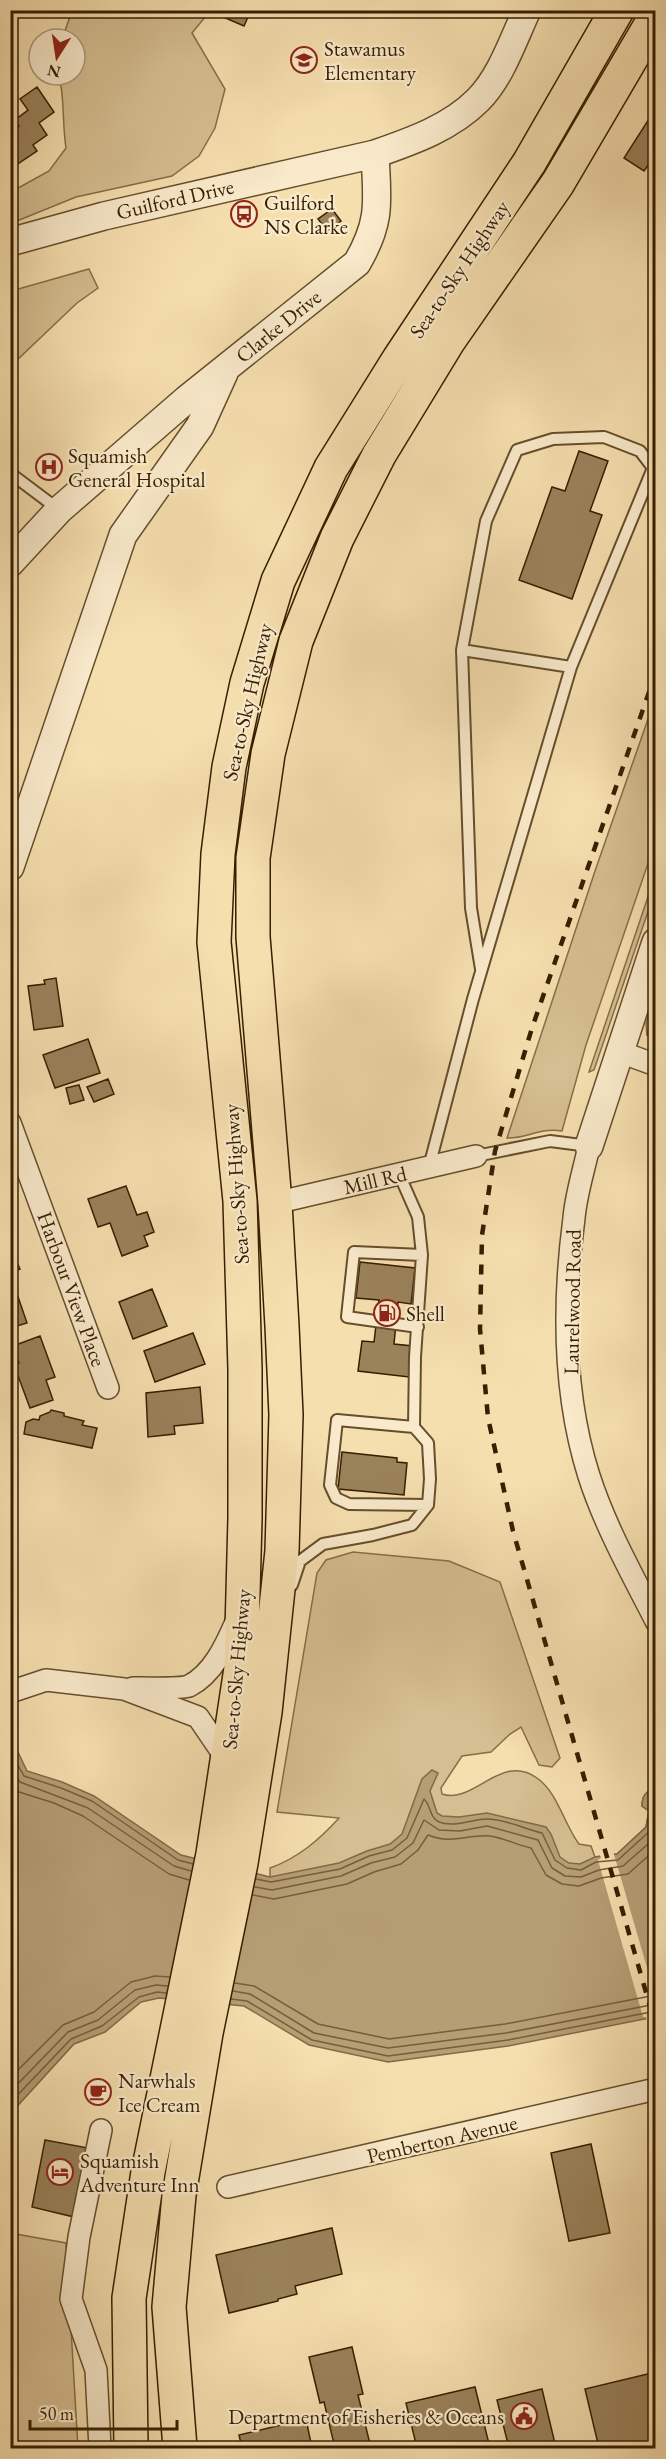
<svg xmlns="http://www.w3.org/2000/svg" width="666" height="2459" font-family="'EB Garamond',serif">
  <rect width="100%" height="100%" fill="#f6dfaf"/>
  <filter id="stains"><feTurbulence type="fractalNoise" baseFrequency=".00333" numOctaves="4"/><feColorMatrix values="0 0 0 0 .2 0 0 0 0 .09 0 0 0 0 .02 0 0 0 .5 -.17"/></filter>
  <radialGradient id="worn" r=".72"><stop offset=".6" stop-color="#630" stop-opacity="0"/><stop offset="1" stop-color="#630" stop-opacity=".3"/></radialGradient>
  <path fill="#d5be91" stroke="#866e48" stroke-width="1.5" d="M72 11H210L192 33 225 89 215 128 199 156 172 176 76 197 17 221 11 217V192L49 171 66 148C62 123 65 100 59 75H75V39H62Z
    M89 269 98 288 77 303 16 361H11V291Z
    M655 699V843L586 1045 562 1131C540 1127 526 1139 507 1138L595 871Z
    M655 876V891L594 1070 589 1072Z
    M655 987V997L652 1004H655L647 1036 646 1024Z
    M353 1552 449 1561 500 1582 560 1758 552 1767 539 1765 521 1727 510 1734 491 1752 462 1756 441 1788 442 1794C473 1805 501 1752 537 1778 558 1793 564 1824 579 1844L591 1846 595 1857 617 1854 646 1827 649 1811 642 1806C642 1795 646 1792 655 1788V1849L628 1868 270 1877V1868C298 1858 319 1840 339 1818L277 1812 317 1573 326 1560Z
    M10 2233 66 2243 78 2448H11Z"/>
  <path fill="#b59d74" stroke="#826a46" stroke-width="1.5" d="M11 1743 16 1748 27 1771 62 1782 94 1796 181 1855 270 1877 339 1863 367 1851 390 1844 402 1834 422 1779 432 1770 438 1773 430 1791 437 1813 442 1816 459 1817 487 1813 546 1827 551 1834 560 1857 569 1863 580 1864 595 1857 617 1854 646 1827 649 1811 642 1806C642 1795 646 1792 655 1788V2017L508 2046 388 2062 309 2045 244 2006 159 1998 141 2002 105 2032 74 2044 11 2113Z"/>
  <path fill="#f6dfaf" d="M613 1851 655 1995 656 2020 647 2022 646 2017H643L598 1860 601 1858 599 1853Z"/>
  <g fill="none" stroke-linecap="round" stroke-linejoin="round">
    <path stroke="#765e3a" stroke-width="1.5" d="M10 1751 24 1776 61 1788 92 1801 178 1860 193 1864
      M10 1768 20 1782 88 1808 174 1866 191 1871
      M10 1786 19 1792 54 1803 83 1816 169 1874 189 1880
      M256 1879 271 1882 340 1869 369 1856 392 1850 407 1838 424 1799C431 1805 429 1817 439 1822 454 1828 472 1819 487 1819 506 1819 524 1829 542 1833L555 1860 567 1868 581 1870 596 1862 618 1860 652 1829 655 1811 648 1801 656 1794
      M255 1887 272 1890 341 1876 371 1863 395 1857 413 1843 424 1820 439 1830 460 1831 487 1826 538 1840 552 1868 565 1876 581 1877 599 1870 623 1866 656 1837
      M253 1895 274 1899 347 1884 374 1872 401 1864 418 1850 428 1835C453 1845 467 1834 490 1836 504 1838 517 1845 531 1848L546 1875 562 1884 579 1886 601 1878 628 1874 656 1849
      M235 1983 254 1986 318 2024 389 2039 505 2024 656 1995
      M233 1991 250 1994 314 2033 388 2048 506 2033 656 2004
      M231 1999 247 2001 312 2040 388 2056 508 2040 656 2011
      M10 2078 63 2025 94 2012 131 1982 155 1976 170 1977
      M10 2092 68 2032 98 2020 135 1990 156 1985 168 1986
      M10 2103 71 2039 102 2026 139 1997 157 1992 166 1993"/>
  </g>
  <path fill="#9a825b" stroke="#361e00" stroke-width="1.5" d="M215 10H251L244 26 214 13Z
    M37 87 54 112 39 123 47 135 33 145 37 151 10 169V132L19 126 15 120 28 110 20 99Z
    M656 108V154L644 171 624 158Z
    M332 209 341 221 327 231 318 219Z
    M579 451 608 461 590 511 602 515 572 599 519 580 552 487 565 491Z
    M56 978 63 1026 34 1030 28 986 45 984 44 980Z
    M88 1039 100 1073 55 1088 43 1055Z
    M108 1079 114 1094 94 1102 87 1087Z
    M79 1085 84 1100 70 1104 66 1088Z
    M126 1186 137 1215 147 1212 154 1232 144 1236 148 1246 122 1256 110 1223 98 1227 88 1199Z
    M10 1246 20 1269 10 1273Z
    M360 1262 415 1268 411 1304 398 1302 394 1344 413 1346 409 1377 358 1371 362 1341 374 1342 379 1300 356 1298Z
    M14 1285 27 1323 10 1328V1286Z
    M152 1289 167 1326 133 1339 119 1302Z
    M193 1333 205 1364 155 1382 144 1351Z
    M40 1336 55 1377 46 1380 53 1400 30 1408 14 1365 19 1363 13 1346Z
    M200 1387 203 1423 174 1426 175 1434 148 1437 146 1393Z
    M51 1410 64 1413V1416L84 1421 82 1425 97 1428 92 1448 24 1434 26 1422 33 1419 39 1420 40 1416 50 1412Z
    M342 1452 397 1458V1462L407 1463 404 1495 338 1489Z
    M45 2140 88 2148 74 2217 32 2207Z
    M591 2144 610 2233 569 2241 551 2153Z
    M332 2228 342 2274 295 2286 297 2294 278 2299V2301L229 2313 216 2255Z
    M352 2347 363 2394 358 2395 371 2448H335L324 2402 320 2403 309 2357Z
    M656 2372V2448H599L585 2389Z
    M475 2387 490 2448H417L406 2403Z
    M542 2389 556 2448H509L497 2400Z
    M306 2419 312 2448H242L239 2435Z"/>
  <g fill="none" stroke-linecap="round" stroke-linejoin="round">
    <defs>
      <path id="service" d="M10 473 58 509
        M462 650 571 667
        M476 1156 550 1141 589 1146
        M429 1167 473 999 571 667 653 468 640 451 604 437 553 439 517 450 486 521 462 650 471 908 481 969
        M399 1174 418 1217 422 1255 415 1357 414 1427
        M418 1327 347 1317 354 1252 422 1255
        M292 1585 300 1561 323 1544 373 1535 412 1525 428 1505 430 1479 428 1443 414 1427 337 1420 330 1485 336 1498 349 1504 428 1505"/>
      <path id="minor" d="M620 1052 656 1065
        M10 1123 108 1388
        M589 1146C584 1170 576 1194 574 1218 563 1302 563 1394 589 1476 605 1526 632 1574 656 1621
        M275 1203 476 1156
        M133 1688C145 1688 181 1689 189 1686 213 1674 226 1645 236 1622
        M10 1692 46 1680 124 1689 198 1717 228 1761
        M228 2187 656 2089
        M100 2448 96 2370 71 2299 79 2237 101 2130"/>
      <path id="tertiary" d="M10 242 104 216 375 154C412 141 450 128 478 100 501 77 513 40 527 10
        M10 563 59 510 187 399 357 263C382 220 377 201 375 154
        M10 867 123 535 200 426 224 373
        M589 1146 656 942"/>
      <path id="trunk" d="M131 2448 129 2298 148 2172 213 1854 241 1668 245 1518V1369L240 1201 214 942 218 854 229 767 247 683 278 581 331 468 399 359 529 163 617 10
        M180 2448 169 2307 179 2195 206 2033 241 1863 265 1712 282 1551 286 1415 282 1326 275 1203 253 937V858L268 754 296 641 337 538 379 455 449 340 558 183 656 16"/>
    </defs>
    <use href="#service" stroke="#664e2c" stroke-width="14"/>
    <use href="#minor" stroke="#664e2c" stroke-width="24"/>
    <use href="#tertiary" stroke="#664e2c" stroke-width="30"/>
    <use href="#trunk" stroke="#361e00" stroke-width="36"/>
    <use href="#service" stroke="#f9eacb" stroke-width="10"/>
    <use href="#minor" stroke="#f9eacb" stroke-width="21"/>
    <use href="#tertiary" stroke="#f9eacb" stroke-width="27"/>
    <use href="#trunk" stroke="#f6dfaf" stroke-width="33"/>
    <path stroke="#361e00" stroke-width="4.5" stroke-dasharray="10 10" stroke-linecap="butt" d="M656 672 532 1028 495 1151 482 1235 480 1329 488 1418 513 1531 656 2027"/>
  </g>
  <defs>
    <symbol id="school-ring" viewBox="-11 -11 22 22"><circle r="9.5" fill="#f9eacb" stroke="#8f2418" stroke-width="1.5"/><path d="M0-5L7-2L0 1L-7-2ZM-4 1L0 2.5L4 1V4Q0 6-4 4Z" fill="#8f2418"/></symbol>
    <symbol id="bus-ring" viewBox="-11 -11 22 22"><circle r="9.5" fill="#f9eacb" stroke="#8f2418" stroke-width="1.5"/><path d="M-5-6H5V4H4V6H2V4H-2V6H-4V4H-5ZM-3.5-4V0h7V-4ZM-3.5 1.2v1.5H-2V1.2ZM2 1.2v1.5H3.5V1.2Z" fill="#8f2418"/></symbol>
    <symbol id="hospital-ring" viewBox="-11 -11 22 22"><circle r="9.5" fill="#f9eacb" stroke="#8f2418" stroke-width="1.5"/><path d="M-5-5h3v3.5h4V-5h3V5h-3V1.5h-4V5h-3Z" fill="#8f2418"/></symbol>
    <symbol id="fuel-ring" viewBox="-11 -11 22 22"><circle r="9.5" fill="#f9eacb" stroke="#8f2418" stroke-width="1.5"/><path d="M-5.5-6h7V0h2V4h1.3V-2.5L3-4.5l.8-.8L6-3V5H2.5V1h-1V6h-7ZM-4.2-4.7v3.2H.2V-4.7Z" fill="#8f2418"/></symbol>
    <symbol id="cafe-ring" viewBox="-11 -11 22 22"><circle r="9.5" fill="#f9eacb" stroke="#8f2418" stroke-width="1.5"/><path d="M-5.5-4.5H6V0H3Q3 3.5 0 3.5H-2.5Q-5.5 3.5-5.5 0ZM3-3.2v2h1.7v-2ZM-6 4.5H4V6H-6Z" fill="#8f2418"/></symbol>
    <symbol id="hotel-ring" viewBox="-11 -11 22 22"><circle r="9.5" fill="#f9eacb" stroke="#8f2418" stroke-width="1.5"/><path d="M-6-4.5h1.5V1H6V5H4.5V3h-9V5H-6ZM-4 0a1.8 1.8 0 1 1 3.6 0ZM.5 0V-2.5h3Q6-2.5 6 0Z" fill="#8f2418"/></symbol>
    <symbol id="civic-ring" viewBox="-11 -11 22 22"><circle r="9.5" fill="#f9eacb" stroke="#8f2418" stroke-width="1.5"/><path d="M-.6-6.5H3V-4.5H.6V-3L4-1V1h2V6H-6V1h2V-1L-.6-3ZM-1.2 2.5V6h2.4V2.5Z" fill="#8f2418"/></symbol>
  </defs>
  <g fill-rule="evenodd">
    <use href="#school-ring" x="289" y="45" width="30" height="30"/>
    <use href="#bus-ring" x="229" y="199" width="30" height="30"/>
    <use href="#hospital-ring" x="34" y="452" width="30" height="30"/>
    <use href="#fuel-ring" x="372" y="1298" width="30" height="30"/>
    <use href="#cafe-ring" x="83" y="2077" width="30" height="30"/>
    <use href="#hotel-ring" x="45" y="2157" width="30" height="30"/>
    <use href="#civic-ring" x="509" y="2401" width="30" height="30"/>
  </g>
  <g text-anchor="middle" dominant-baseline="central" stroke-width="4.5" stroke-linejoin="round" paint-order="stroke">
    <g font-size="21" fill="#361e00" stroke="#f9eacb" text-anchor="start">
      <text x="324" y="48">Stawamus<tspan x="324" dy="24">Elementary</tspan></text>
      <text x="264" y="202">Guilford<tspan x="264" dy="24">NS Clarke</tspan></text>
      <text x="68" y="455">Squamish<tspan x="68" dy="24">General Hospital</tspan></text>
      <text x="406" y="1313">Shell</text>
      <text x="118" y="2080">Narwhals<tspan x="118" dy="24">Ice Cream</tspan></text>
      <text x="80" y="2160">Squamish<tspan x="80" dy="24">Adventure Inn</tspan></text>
      <text x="504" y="2416" text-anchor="end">Department of Fisheries &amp; Oceans</text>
    </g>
    <g font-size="21" fill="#361e00" stroke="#f9eacb">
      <text transform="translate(175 199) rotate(-13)">Guilford Drive</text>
      <text transform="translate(459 269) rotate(-56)">Sea-to-Sky Highway</text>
      <text transform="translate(278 326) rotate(-39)">Clarke Drive</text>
      <text transform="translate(247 702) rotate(-77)">Sea-to-Sky Highway</text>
      <text transform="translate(375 1180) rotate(-13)">Mill Rd</text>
      <text transform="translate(236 1184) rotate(-94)">Sea-to-Sky Highway</text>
      <text transform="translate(72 1289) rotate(70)">Harbour View Place</text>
      <text transform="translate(572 1302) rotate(-89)">Laurelwood Road</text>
      <text transform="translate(236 1669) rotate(-85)">Sea-to-Sky Highway</text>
      <text transform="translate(442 2139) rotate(-13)">Pemberton Avenue</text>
    </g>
  </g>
  <rect width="666" height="2459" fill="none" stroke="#f6dfaf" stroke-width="36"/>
  <rect x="12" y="12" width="642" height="2435" fill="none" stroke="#361e00" stroke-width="3"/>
  <rect x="18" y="18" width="630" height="2423" fill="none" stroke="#361e00" stroke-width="1.5"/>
  <g transform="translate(57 57) rotate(192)"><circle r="28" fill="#f9eacb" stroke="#ab987a" stroke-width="1.5"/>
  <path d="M0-4.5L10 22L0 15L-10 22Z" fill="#8f2418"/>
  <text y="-9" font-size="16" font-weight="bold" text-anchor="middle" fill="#361e00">N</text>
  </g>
  <path d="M30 2420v9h147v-9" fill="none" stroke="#361e00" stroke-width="3"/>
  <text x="39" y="2420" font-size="18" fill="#361e00" stroke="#f9eacb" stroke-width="4.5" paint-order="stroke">50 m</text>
  <rect width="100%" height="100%" filter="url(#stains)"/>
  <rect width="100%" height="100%" fill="url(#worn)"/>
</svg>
